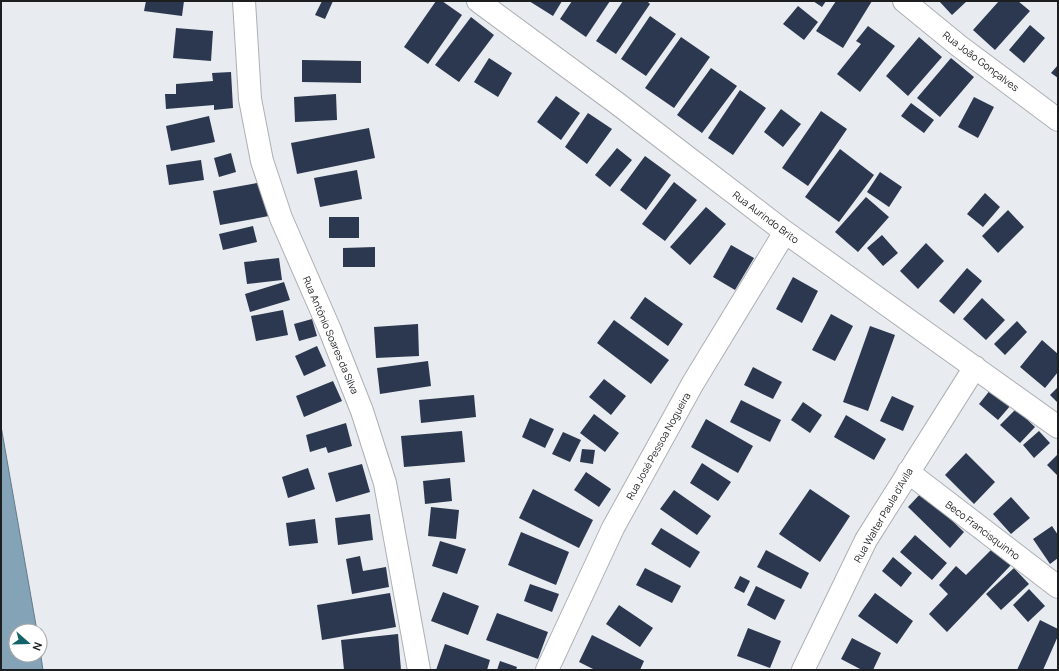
<svg xmlns="http://www.w3.org/2000/svg" width="1059" height="671" font-family="Manrope,sans-serif">
  <rect width="100%" height="100%" fill="#e8ebef"/>
  <path fill="#84a3b6" stroke="#657b89" d="M1 426 37 631H16V655H40V650L43 670H1Z"/>
  <path fill="#2c384f" d="M146 1H184L182 16 144 11Z
    M322 1H333L325 19 315 15Z
    M436 1H442L462 15 428 64 404 47Z
    M529 1H562L553 16Z
    M572 1H610L586 37 560 19Z
    M623 1H647L650 4 616 54 596 41Z
    M813 1H826L822 7Z
    M836 1H872L843 48 816 31Z
    M939 1H967L952 15Z
    M999 1H1018L1030 11 995 50 973 30Z
    M798 6 818 22 804 40 783 24Z
    M650 16 676 34 646 76 621 59Z
    M471 17 494 35 459 82 435 65Z
    M1030 25 1045 38 1024 63 1009 50Z
    M868 26 895 46 860 92 837 74 861 44 856 41Z
    M176 28 213 31 211 61 173 58Z
    M681 37 710 57 674 108 645 88Z
    M919 37 942 57 908 96 886 76Z
    M489 58 512 73 498 97 474 82Z
    M951 58 974 77 940 117 917 98Z
    M302 60 361 61V83L302 82Z
    M1058 65V78L1051 73Z
    M711 68 737 86 702 133 677 115Z
    M231 72 233 108 214 110V105L166 109 165 94H176V84L213 81 212 73Z
    M740 90 766 108 733 155 708 138Z
    M336 94 337 120 295 122 294 97Z
    M556 96 580 113 561 140 537 122Z
    M974 97 994 107 978 138 958 127Z
    M911 103 934 120 924 133 901 116Z
    M781 109 801 124 783 147 764 132Z
    M821 111 847 129 808 186 782 168Z
    M588 113 612 129 587 164 565 147Z
    M209 116 215 142 171 151 166 126Z
    M369 128 375 158 297 174 291 143Z
    M617 148 632 160 610 187 595 175Z
    M840 149 874 175 839 222 805 197Z
    M231 153 236 172 219 177 214 158Z
    M645 156 671 175 646 210 620 190Z
    M201 160 204 180 169 185 166 165Z
    M357 170 362 199 320 207 314 178Z
    M880 172 902 187 889 207 867 192Z
    M263 182 269 216 220 225 213 191Z
    M674 182 697 200 665 241 642 224Z
    M985 193 1000 207 983 227 967 214Z
    M866 197 889 217 858 252 835 232Z
    M706 207 726 224 690 265 670 247Z
    M1008 210 1024 227 998 253 982 236Z
    M329 217H359V238H329Z
    M253 226 257 242 223 250 219 234Z
    M882 235 898 253 883 266 867 248Z
    M926 243 944 261 918 289 900 271Z
    M731 245 754 258 735 290 713 277Z
    M375 247V267H343V248Z
    M279 258 282 280 247 284 244 262Z
    M967 268 982 281 954 314 939 301Z
    M793 277 818 291 802 323 776 309Z
    M284 282 290 300 250 312 245 294Z
    M645 297 683 324 668 346 630 318Z
    M982 298 1005 320 986 340 963 319Z
    M283 310 288 335 256 341 251 316Z
    M831 314 853 326 835 361 812 350Z
    M312 319 317 336 299 341 294 324Z
    M614 320 669 360 651 384 597 343Z
    M1017 321 1027 332 1005 355 994 344Z
    M418 324 419 356 376 358 374 327Z
    M870 326 895 335 868 411 843 402Z
    M1042 340 1058 354V372L1045 388 1020 367Z
    M317 346 326 366 304 376 295 356Z
    M428 361 431 386 380 394 377 368Z
    M753 367 782 382 773 399 744 385Z
    M604 379 626 396 611 415 589 397Z
    M333 381 342 401 304 417 296 396Z
    M1058 387V403L1050 395Z
    M991 389 1011 405 998 420 979 404Z
    M474 395 476 417 421 423 419 400Z
    M892 396 914 406 903 431 880 421Z
    M741 400 781 420 770 442 730 422Z
    M803 402 822 415 810 433 791 420Z
    M1016 409 1035 427 1020 443 1000 425Z
    M594 414 619 433 605 452 580 433Z
    M846 415 886 439 874 460 834 437Z
    M530 418 554 429 545 448 522 437Z
    M706 419 753 446 738 473 691 447Z
    M346 423 352 446 328 453 326 447 310 452 306 435Z
    M462 431 465 462 404 467 401 436Z
    M1039 431 1050 443 1034 458 1023 445Z
    M563 432 581 440 570 462 552 454Z
    M582 449 595 450 593 464 580 462Z
    M966 453 995 482 974 504 945 475Z
    M1058 454V476L1047 465Z
    M702 463 731 482 718 501 690 483Z
    M362 464 370 492 336 502 328 473Z
    M308 468 315 489 288 498 282 477Z
    M586 472 611 489 599 507 574 490Z
    M450 478 452 501 425 504 423 481Z
    M533 489 593 520 579 548 519 518Z
    M810 489 850 516 820 562 779 534Z
    M674 490 711 516 697 535 660 509Z
    M922 492 964 532 950 548 908 507Z
    M1011 497 1030 518 1011 534 993 514Z
    M431 507 459 510 456 539 428 536Z
    M370 514 373 540 338 545 335 518Z
    M315 519 318 543 289 546 286 523Z
    M1052 526 1058 535V558L1050 564 1033 539Z
    M661 528 700 552 690 568 651 544Z
    M521 532 569 552 556 585 508 565Z
    M915 535 947 563 932 580 900 552Z
    M440 541 466 549 457 574 432 566Z
    M993 548 1011 565 947 632 929 614 948 594 939 585 956 566 966 575Z
    M766 550 809 573 801 589 757 567Z
    M360 556 363 571 386 567 389 587 352 594 346 559Z
    M893 557 912 573 901 587 882 571Z
    M645 568 681 586 672 603 636 585Z
    M1014 568 1029 584 1001 610 986 594Z
    M740 576 750 581 744 593 734 588Z
    M530 584 559 594 552 612 524 601Z
    M756 586 785 600 775 620 747 605Z
    M1029 589 1045 606 1028 622 1013 605Z
    M443 592 479 606 468 635 431 621Z
    M390 593 396 627 322 640 317 605Z
    M875 593 913 621 897 644 858 616Z
    M619 605 653 628 640 647 606 624Z
    M497 613 548 632 538 659 486 640Z
    M1040 620 1058 629V636L1043 670H1017Z
    M748 628 781 641 770 668 737 656Z
    M398 634 401 670H344L341 640Z
    M592 635 644 661 640 670H595L579 662Z
    M852 638 881 653 873 670H862L841 659Z
    M445 644 490 660 487 670H436Z
    M500 661 517 667 516 670H497Z"/>
  <g fill="none" stroke-linecap="round" stroke-linejoin="round">
    <defs>
      <path id="street" d="M244 1 250 99 262 161 281 218 330 330 362 411 385 483 419 670
        M478 1 618 104 785 232 1058 427
        M904 1 959 46 1058 120
        M908 472 1058 587
        M547 670 613 528 693 383 785 232
        M803 670 866 540 975 367"/>
    </defs>
    <use href="#street" stroke="#adb0b4" stroke-width="24"/>
    <use href="#street" stroke="#fff" stroke-width="22"/>
  </g>
  <g text-anchor="middle" dominant-baseline="central" stroke-width="4" stroke-linejoin="round" paint-order="stroke">
    <g font-size="10" fill="#1d1e20" stroke="#fff">
      <text transform="translate(981 61) rotate(37)">Rua João Gonçalves</text>
      <text transform="translate(766 217) rotate(37)">Rua Aurindo Brito</text>
      <text transform="translate(331 335) rotate(67)">Rua Antônio Soares da Silva</text>
      <text transform="translate(658 446) rotate(-61)">Rua José Pessoa Nogueira</text>
      <text transform="translate(883 515) rotate(-60)">Rua Walter Paula d'Avila</text>
      <text transform="translate(983 530) rotate(37)">Beco Francisquinho</text>
    </g>
  </g>
  <rect width="1059" height="671" fill="none" stroke="#1d1e20" stroke-width="4"/>
  <g transform="translate(28 643) rotate(110)"><circle r="19" fill="#ffffff" stroke="#a5a5a6"/>
  <path d="M0-3L7 15L0 10L-7 15Z" fill="#126267"/>
  <text y="-6" font-size="11" font-weight="bold" text-anchor="middle" fill="#1d1e20">N</text>
  </g>
</svg>
